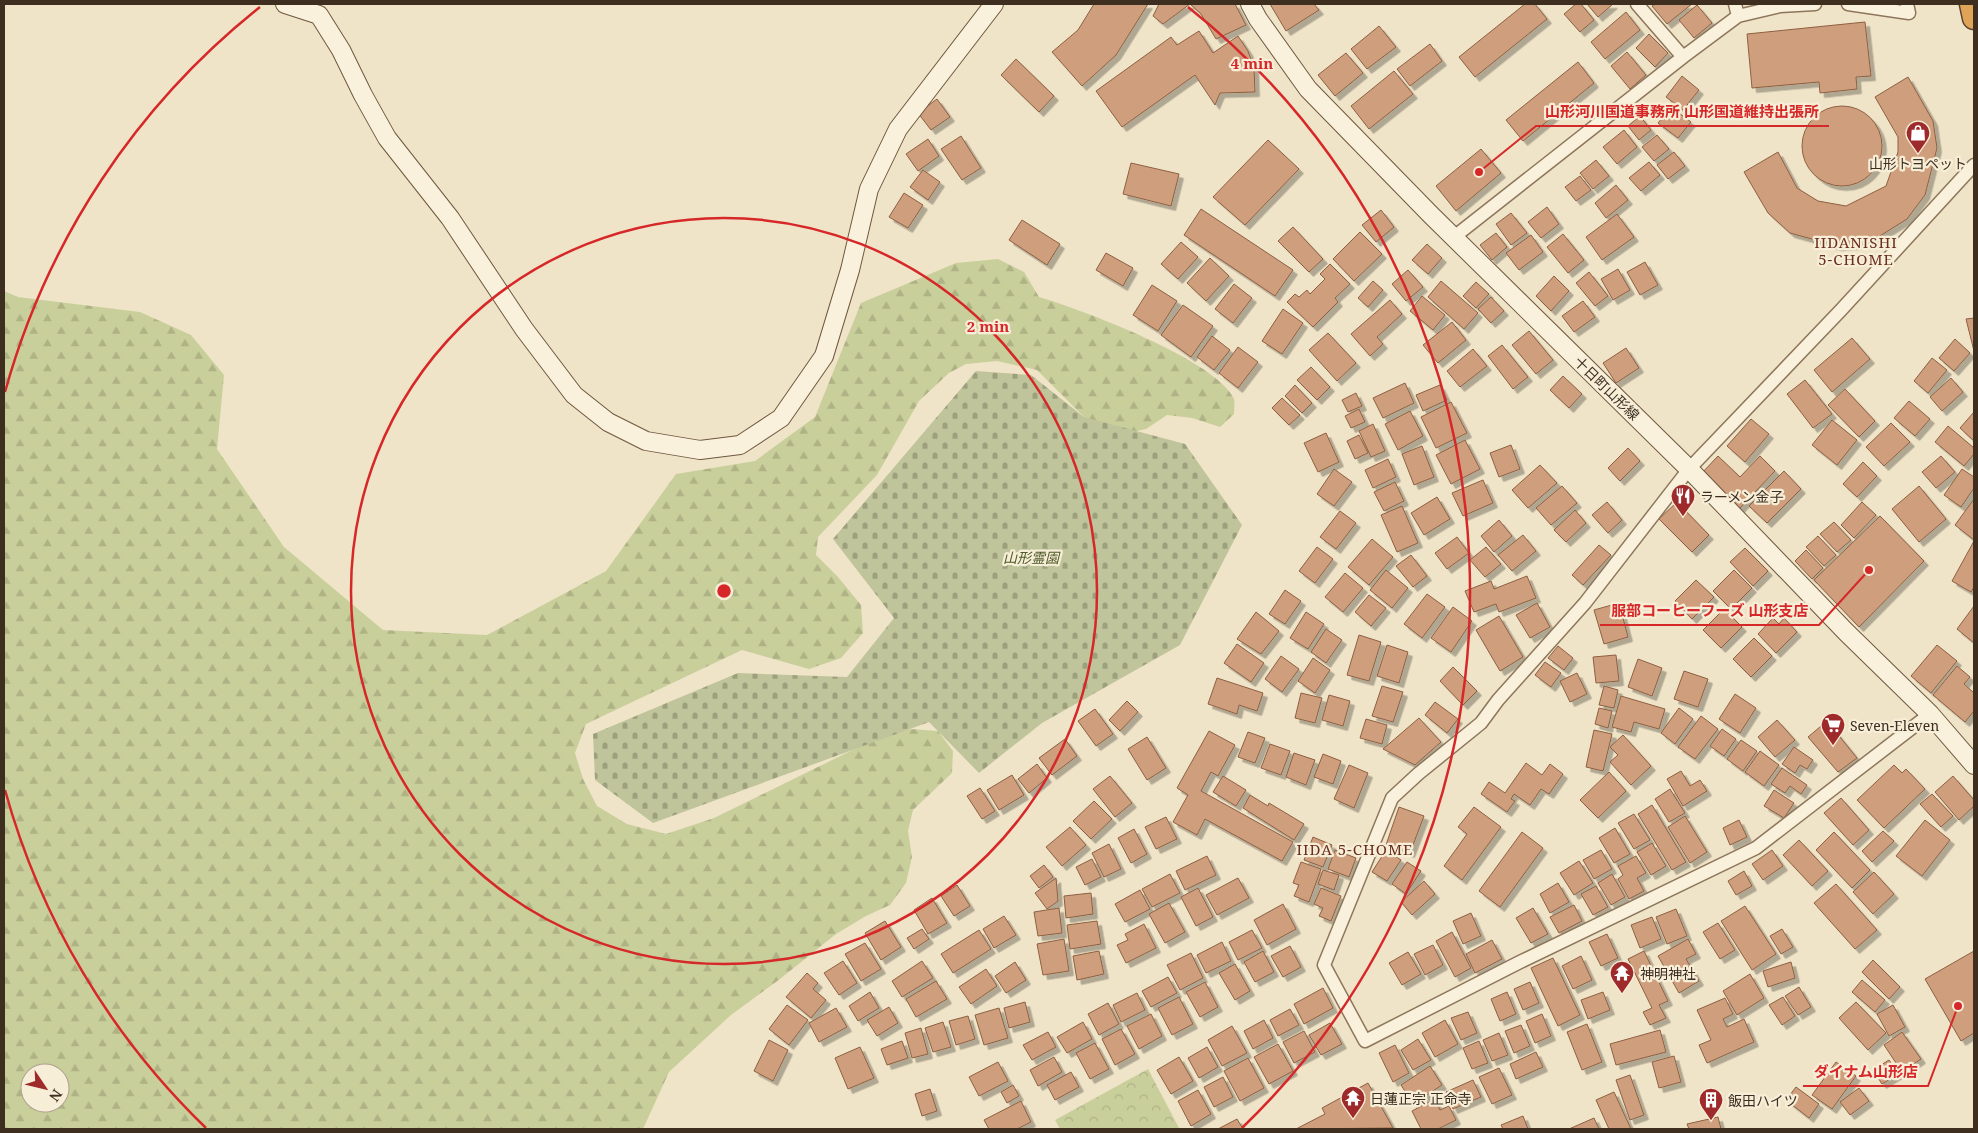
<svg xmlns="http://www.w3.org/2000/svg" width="1978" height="1133" font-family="'Noto Serif','Noto Sans JP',serif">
  <defs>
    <pattern id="forest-firs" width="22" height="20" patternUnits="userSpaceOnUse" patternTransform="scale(1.25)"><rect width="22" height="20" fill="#c9cf9b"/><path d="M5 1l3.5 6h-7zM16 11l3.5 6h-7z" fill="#aeb285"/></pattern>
    <pattern id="cemetery-stones" width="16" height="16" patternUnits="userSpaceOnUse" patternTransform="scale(1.25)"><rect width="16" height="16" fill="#bfc49a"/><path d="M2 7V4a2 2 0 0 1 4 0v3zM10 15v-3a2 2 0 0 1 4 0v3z" fill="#9ca07d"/></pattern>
    <pattern id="park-crowns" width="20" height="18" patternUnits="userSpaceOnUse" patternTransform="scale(1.25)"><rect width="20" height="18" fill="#c9cf9b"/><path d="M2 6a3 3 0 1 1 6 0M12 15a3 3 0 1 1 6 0" fill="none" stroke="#aeb285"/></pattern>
    <filter id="shadow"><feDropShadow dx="4.5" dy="4.5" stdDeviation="0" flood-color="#0004"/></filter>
  </defs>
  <rect width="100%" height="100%" fill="#f0e4c8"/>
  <path fill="url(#forest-firs)" fill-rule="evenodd" d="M998 259 1024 272 1039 297C1080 309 1217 360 1234 399 1235 403 1234 410 1234 414L1220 427 1192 418 1167 415 1146 429 1124 434 1084 417 1037 370 997 361 966 364 949 373 919 401 877 475 818 537 816 555 838 577 861 605 863 633 841 658 809 669 742 650 586 724 575 753 583 779 597 806 627 824 666 834 714 818 879 737 911 729 938 731 953 751 952 773 913 810 908 831 912 857 906 883 890 905 866 916 836 934 780 979 731 1015 669 1072 643 1129H4V291L18 297 140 312 191 335 224 375 217 449 284 547 383 630 487 635 606 571 676 474 755 461 815 417 861 303 956 263ZM30 1073H60V1103H30Z"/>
  <path fill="url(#cemetery-stones)" d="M976 371 1031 375 1084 417 1185 444 1242 525 1180 645 1042 723 979 773 929 722 653 823 595 780 593 734 738 673 847 677 894 618 833 539Z"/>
  <path fill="url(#park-crowns)" d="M1148 1069 1179 1128 1177 1129H1060L1055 1120Z"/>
  <path fill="#cf9f7d" stroke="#8d5f41" filter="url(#shadow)" d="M1094 4H1148L1116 55 1082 86 1052 52 1078 30Z
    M1159 4H1235L1246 25 1216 39 1201 14 1190 4 1163 24 1153 16Z
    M1270 4H1314L1319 10 1286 31Z
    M1525 4H1535L1547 19 1475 77 1459 57Z
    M1576 4H1581L1594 20 1580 32 1564 14Z
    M1587 4H1613L1598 17Z
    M1655 4H1692L1667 24 1652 6Z
    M1697 5 1712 23 1694 38 1679 20Z
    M1626 12 1640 30 1605 59 1591 42Z
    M1865 22 1871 76 1856 77 1857 89 1820 93 1819 82 1752 88 1747 34Z
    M1379 26 1396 47 1367 69 1351 49Z
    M1199 31 1213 53 1238 36 1248 51 1254 68 1255 92 1220 93 1215 105 1195 75 1122 127 1096 91 1171 37 1177 45Z
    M1649 34 1668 53 1655 67 1636 48Z
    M1430 44 1442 61 1410 86 1397 69Z
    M1627 52 1646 75 1630 89 1611 66Z
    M1346 53 1363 73 1335 96 1318 75Z
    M1016 59 1054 96 1039 112 1001 75Z
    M1578 62 1594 83 1523 141 1506 120Z
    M1394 71 1413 94 1369 129 1351 106Z
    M1682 76 1699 90 1683 110 1666 97Z
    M1908 77 1933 121 1937 148 1925 195 1907 219 1867 244 1837 246 1790 233 1768 213 1744 172 1778 152 1797 188 1818 201 1846 206 1886 186 1898 152V137L1875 97Z
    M937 99 950 117 931 130 918 113Z
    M1802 146a40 40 0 1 1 80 0a40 40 0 1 1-80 0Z
    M1671 107 1691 122 1678 138 1658 123Z
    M1640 116 1651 130 1639 140 1628 126Z
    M1624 130 1637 147 1617 164 1603 147Z
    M1657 135 1669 149 1654 161 1642 147Z
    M961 136 981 168 962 180 941 149Z
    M928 139 939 156 918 171 906 154Z
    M1268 140 1299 169 1245 225 1213 197Z
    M1481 149 1501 173 1456 211 1436 186Z
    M1674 152 1685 166 1668 179 1657 165Z
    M1596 160 1609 176 1593 189 1580 173Z
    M1649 162 1660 175 1641 191 1629 178Z
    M1131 163 1179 174 1171 206 1123 194Z
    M923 170 940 182 928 200 910 187Z
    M1580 176 1591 190 1576 201 1565 187Z
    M1616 185 1628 200 1606 218 1595 203Z
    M904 193 923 205 908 228 889 217Z
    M1547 207 1559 224 1541 238 1528 222Z
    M1201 209 1293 270 1275 296 1184 235Z
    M1381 210 1394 227 1376 242 1362 225Z
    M1511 213 1527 233 1511 245 1496 224Z
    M1617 214 1634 237 1602 260 1586 237Z
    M1022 220 1060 244 1047 265 1009 240Z
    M1293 227 1323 259 1309 272 1278 241Z
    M1360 232 1382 254 1354 281 1333 259Z
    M1496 233 1507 247 1492 260 1480 245Z
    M1563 234 1584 260 1568 273 1547 247Z
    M1531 235 1543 252 1519 270 1506 253Z
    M1181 242 1198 257 1178 279 1161 264Z
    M1427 244 1442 258 1428 274 1412 260Z
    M1106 253 1133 268 1123 286 1096 270Z
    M1210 258 1229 276 1206 301 1187 283Z
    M1645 262 1658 285 1640 295 1627 272Z
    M1330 264 1350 284 1335 298 1338 302 1313 327 1287 302 1295 294 1299 297 1307 290 1310 294 1325 279 1320 274Z
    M1618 269 1630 290 1613 300 1601 279Z
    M1408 270 1423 287 1406 301 1392 284Z
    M1589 272 1608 296 1595 306 1576 283Z
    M1554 276 1569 291 1551 311 1536 296Z
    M1373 281 1383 290 1368 307 1358 298Z
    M1441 281 1478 313 1464 329 1428 297Z
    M1476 282 1489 294 1476 308 1463 296Z
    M1234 284 1252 298 1233 323 1215 309Z
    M1152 285 1177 301 1158 331 1133 315Z
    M1422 296 1445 315 1433 330 1410 311Z
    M1491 297 1504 311 1491 323 1478 309Z
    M1390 300 1402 314 1377 337 1383 344 1370 356 1351 334Z
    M1583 301 1595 317 1574 332 1562 316Z
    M1183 305 1213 326 1191 357 1161 335Z
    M1283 309 1303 323 1282 354 1262 341Z
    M1974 318V351L1966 319Z
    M1452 322 1466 340 1438 363 1423 345Z
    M1529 331 1553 360 1536 374 1512 345Z
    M1328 333 1356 363 1337 381 1309 350Z
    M1212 336 1230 350 1214 370 1197 357Z
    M1852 338 1870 359 1832 392 1814 370Z
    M1955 339 1970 353 1954 371 1939 358Z
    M1502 345 1528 377 1513 389 1488 356Z
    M1238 347 1258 362 1238 388 1219 373Z
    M1626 348 1639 368 1616 383 1603 363Z
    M1473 349 1487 366 1460 387 1447 371Z
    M1932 358 1947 370 1928 393 1914 381Z
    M1311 367 1330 387 1317 400 1297 380Z
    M1563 376 1582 394 1569 408 1550 390Z
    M1951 378 1963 392 1942 411 1930 397Z
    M1805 380 1832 414 1813 428 1787 394Z
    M1405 383 1414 403 1383 418 1373 398Z
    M1295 385 1312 403 1302 413 1285 396Z
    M1440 385 1447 400 1423 411 1416 395Z
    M1845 389 1875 421 1859 437 1828 405Z
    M1356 393 1362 406 1348 412 1342 400Z
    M1282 398 1300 415 1289 425 1272 408Z
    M1909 401 1930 419 1915 436 1894 418Z
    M1451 402 1467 433 1436 448 1421 417Z
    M1359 409 1365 422 1351 428 1345 416Z
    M1410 411 1423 436 1398 450 1385 424Z
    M1974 412V441L1960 428Z
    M1751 419 1769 434 1745 462 1727 446Z
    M1832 420 1857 440 1837 465 1812 445Z
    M1891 423 1910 442 1884 466 1866 447Z
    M1373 424 1385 451 1371 457 1359 431Z
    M1948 426 1974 448V454L1964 466 1935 442Z
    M1326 433 1339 462 1318 472 1304 443Z
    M1359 435 1368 453 1355 459 1347 441Z
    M1465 440 1480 469 1451 484 1436 455Z
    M1511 445 1520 469 1499 477 1490 453Z
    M1422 446 1434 477 1414 485 1402 454Z
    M1628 448 1640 461 1620 481 1608 468Z
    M1718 456 1740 477 1760 456 1775 471 1738 510 1701 474Z
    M1941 456 1955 472 1936 488 1922 472Z
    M1388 459 1396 477 1373 488 1365 470Z
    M1863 462 1877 476 1857 497 1843 484Z
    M1540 465 1557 483 1528 508 1512 490Z
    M1334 469 1352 482 1334 506 1317 494Z
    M1962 469 1974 477V488L1961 507 1944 495Z
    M1784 471 1801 489 1767 523 1749 506Z
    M1483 480 1493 503 1463 516 1452 493Z
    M1395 482 1404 501 1384 511 1374 492Z
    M1562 486 1577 503 1551 525 1536 508Z
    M1919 486 1946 519 1919 542 1892 509Z
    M1437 497 1450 519 1424 535 1411 513Z
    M1974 499V540L1955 525Z
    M1607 502 1622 520 1608 533 1592 515Z
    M1677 502 1709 535 1692 552 1659 519Z
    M1862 502 1876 515 1854 538 1841 525Z
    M1402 506 1418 543 1397 552 1381 515Z
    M1575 510 1586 523 1566 542 1554 530Z
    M1340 511 1356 523 1336 549 1320 537Z
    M1880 516 1924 561 1859 627 1814 580Z
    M1499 520 1512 536 1494 552 1481 536Z
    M1834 522 1851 540 1837 552 1820 534Z
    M1523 535 1536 551 1512 571 1498 555Z
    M1818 536 1836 555 1824 566 1806 547Z
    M1457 537 1469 553 1447 569 1435 553Z
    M1372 539 1393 557 1369 585 1348 567Z
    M1974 541V587L1971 592 1952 581Z
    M1599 545 1611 555 1583 585 1572 575Z
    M1317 547 1333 559 1315 583 1299 571Z
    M1486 547 1501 564 1485 577 1470 560Z
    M1745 548 1768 571 1753 586 1730 562Z
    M1806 550 1823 568 1812 579 1795 561Z
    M1411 555 1427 576 1413 587 1396 566Z
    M1386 570 1408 588 1392 608 1370 590Z
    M1734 570 1752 588 1731 609 1713 591Z
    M1345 573 1363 588 1343 612 1325 597Z
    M1527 576 1536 598 1499 612 1496 604 1474 612 1465 591 1491 581 1494 589Z
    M1696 580 1714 597 1692 619 1675 601Z
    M1285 590 1301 601 1285 624 1269 614Z
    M1427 594 1445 607 1422 638 1404 624Z
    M1369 595 1386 608 1371 626 1355 612Z
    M1537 603 1550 627 1530 638 1516 615Z
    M1619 603 1628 637 1604 644 1594 610Z
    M1974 606V643L1957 629Z
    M1453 607 1472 621 1451 652 1431 638Z
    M1724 609 1742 627 1721 648 1703 630Z
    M1256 612 1279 631 1261 654 1237 639Z
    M1306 612 1324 624 1308 649 1290 638Z
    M1499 616 1523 657 1500 671 1476 630Z
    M1773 618 1779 624 1784 618 1797 632 1776 653 1758 634Z
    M1326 629 1342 640 1326 663 1311 652Z
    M1359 635 1381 642 1369 681 1347 675Z
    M1754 638 1772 656 1751 677 1733 659Z
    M1237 644 1264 663 1251 682 1224 663Z
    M1387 645 1408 652 1399 683 1377 676Z
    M1937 645 1957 661 1931 693 1911 676Z
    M1558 646 1573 658 1564 670 1548 658Z
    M1616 655 1619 681 1596 683 1593 657Z
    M1281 656 1299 669 1282 692 1265 679Z
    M1313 658 1330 670 1315 693 1298 681Z
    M1638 659 1662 668 1652 696 1628 687Z
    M1545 662 1561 673 1551 687 1535 675Z
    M1957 666 1970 677 1964 684 1974 693V711L1965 722 1933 695Z
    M1453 667 1477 691 1463 705 1440 681Z
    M1684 671 1708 679 1698 707 1674 699Z
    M1577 673 1587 694 1570 702 1560 681Z
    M1217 678 1263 693 1257 711 1239 705 1237 714 1208 704Z
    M1382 686 1403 692 1393 722 1372 716Z
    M1604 686 1618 690 1614 708 1599 705Z
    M1301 693 1322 698 1315 723 1295 718Z
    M1735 694 1756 708 1740 733 1719 719Z
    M1329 695 1350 701 1343 726 1322 720Z
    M1621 696 1665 709 1659 729 1634 722 1631 732 1612 727Z
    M1127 701 1138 712 1120 731 1109 720Z
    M1435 702 1458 719 1447 733 1425 715Z
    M1599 708 1612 711 1608 728 1595 724Z
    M1679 708 1693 719 1675 744 1661 733Z
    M1095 709 1113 734 1096 746 1078 721Z
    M1701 716 1718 729 1695 759 1678 747Z
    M1419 718 1441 742 1415 765 1383 749Z
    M1366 719 1387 725 1382 744 1360 738Z
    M1777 720 1795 740 1775 757 1758 737Z
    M1827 721 1857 758 1838 772 1808 737Z
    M1722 729 1736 739 1724 756 1710 746Z
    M1594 730 1612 734 1603 771 1586 767Z
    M1209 731 1235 745 1218 776 1211 772 1201 791 1293 842 1282 861 1205 819 1197 835 1173 822 1188 795 1177 788Z
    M1248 732 1265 738 1255 763 1238 757Z
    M1623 735 1651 766 1631 785 1610 762 1618 755 1610 747Z
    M1147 737 1166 768 1147 780 1128 749Z
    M1065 739 1077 756 1052 775 1039 758Z
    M1741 740 1757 751 1743 771 1727 759Z
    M1270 744 1290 751 1281 775 1261 768Z
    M1794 747 1813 760 1807 769 1800 765 1795 773 1782 764Z
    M1760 751 1779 765 1764 786 1745 772Z
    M1294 753 1315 760 1306 785 1286 777Z
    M1323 754 1341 761 1333 784 1314 777Z
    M1526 763 1542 775 1550 764 1563 774 1549 794 1541 789 1530 805 1514 794 1511 799 1515 801 1507 812 1481 794 1489 782 1505 793Z
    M1037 764 1047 778 1029 793 1018 779Z
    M1349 765 1368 773 1354 808 1334 799Z
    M1894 765 1902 773 1906 769 1925 789 1884 828 1857 800Z
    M1782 768 1807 785 1801 794 1790 786 1785 793 1771 784Z
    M1681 771 1690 786 1700 780 1707 791 1683 806 1667 779Z
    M1609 772 1626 791 1598 818 1580 800Z
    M1012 775 1024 795 999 810 987 790Z
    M1110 776 1132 803 1115 817 1093 789Z
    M1223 776 1246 790 1236 806 1213 792Z
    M1953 776 1974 800V806L1959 820 1935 792Z
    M980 788 995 811 982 819 967 796Z
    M1670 789 1685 813 1669 822 1655 799Z
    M1774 790 1794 803 1784 818 1764 806Z
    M1932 794 1953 816 1941 827 1920 804Z
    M1250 795 1268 806 1269 803 1304 824 1294 840 1243 808Z
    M1841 798 1869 830 1853 845 1824 813Z
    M1094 801 1112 819 1091 839 1073 821Z
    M1652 805 1686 862 1672 870 1638 814Z
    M1399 807 1424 816 1410 853 1386 845Z
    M1474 807 1501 827 1462 880 1444 866 1467 834 1458 827Z
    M1634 814 1650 840 1634 849 1618 823Z
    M1685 816 1707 852 1690 863 1668 827Z
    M1166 817 1177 839 1156 849 1145 827Z
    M1739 820 1747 837 1730 845 1723 828Z
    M1925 820 1950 840 1922 876 1896 856Z
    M1070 827 1086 845 1062 866 1046 847Z
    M1615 828 1630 854 1614 863 1599 838Z
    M1134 829 1147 854 1131 863 1118 838Z
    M1883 831 1894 841 1872 862 1862 851Z
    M1522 832 1543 848 1500 907 1479 891Z
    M1834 832 1870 870 1852 888 1816 850Z
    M1313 837 1332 845 1323 867 1304 860Z
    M1799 840 1828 871 1812 886 1783 855Z
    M1652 843 1666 866 1651 875 1637 852Z
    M1109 844 1121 869 1104 877 1092 853Z
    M1335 850 1356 858 1349 877 1328 869Z
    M1386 850 1401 860 1387 881 1372 872Z
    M1601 850 1612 869 1594 879 1583 860Z
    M1772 850 1783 866 1763 880 1752 864Z
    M1207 856 1216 875 1185 890 1176 871Z
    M1636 856 1646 873 1637 878 1644 891 1629 899 1618 879 1623 875 1618 866Z
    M1092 859 1101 877 1085 885 1076 867Z
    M1579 861 1593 883 1574 895 1560 873Z
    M1301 862 1321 869 1309 902 1294 896 1299 885 1293 883Z
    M1407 862 1421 871 1406 894 1392 884Z
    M1044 865 1053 877 1039 888 1030 876Z
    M1323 870 1339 875 1334 890 1318 884Z
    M1744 871 1752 886 1736 895 1728 881Z
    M1874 872 1894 894 1873 914 1853 892Z
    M1170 874 1180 893 1152 907 1142 889Z
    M1612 874 1625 897 1611 905 1598 883Z
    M1056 878 1058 901 1047 909 1035 893Z
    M1238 878 1249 898 1217 915 1206 895Z
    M1424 881 1435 894 1412 915 1401 902Z
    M1558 883 1569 902 1550 913 1540 894Z
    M1836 884 1877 930 1855 949 1814 903Z
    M957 885 970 906 954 916 941 896Z
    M1596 886 1608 907 1593 915 1581 894Z
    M1198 888 1213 917 1196 926 1181 897Z
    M1321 888 1341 896 1331 921 1319 916 1323 908 1314 904Z
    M1140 890 1150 909 1125 922 1115 904Z
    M1091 893 1093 914 1066 918 1064 896Z
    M932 898 947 923 928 934 914 910Z
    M1169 903 1185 932 1165 943 1149 914Z
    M1283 904 1296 929 1267 945 1254 920Z
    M1574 905 1582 921 1559 933 1550 917Z
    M1745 906 1776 954 1752 970 1721 921Z
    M1059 908 1062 933 1038 936 1034 912Z
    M1533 908 1548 934 1531 943 1516 918Z
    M1676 909 1687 936 1667 944 1656 917Z
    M1471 913 1481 936 1463 944 1453 921Z
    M1004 916 1016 935 994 948 983 929Z
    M1652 917 1661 939 1640 948 1631 925Z
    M885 921 901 947 881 960 865 933Z
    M1097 921 1101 944 1070 949 1067 925Z
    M1718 923 1735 950 1720 959 1703 932Z
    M1144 924 1156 948 1126 963 1117 945 1128 940 1125 934Z
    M922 929 929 939 914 949 907 938Z
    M1782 929 1793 947 1781 954 1770 936Z
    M979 930 991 949 953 973 941 954Z
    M1252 930 1262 948 1238 960 1229 942Z
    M1452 932 1471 968 1455 977 1436 941Z
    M1607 934 1618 958 1601 966 1589 942Z
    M1064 939 1069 971 1043 975 1037 944Z
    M1688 939 1696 954 1686 959 1699 981 1679 993 1658 956Z
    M1492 940 1502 959 1475 973 1466 954Z
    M1222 942 1231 961 1206 973 1197 955Z
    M865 943 881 969 861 981 845 954Z
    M1433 945 1443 965 1425 975 1414 954Z
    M1290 946 1301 967 1283 977 1271 956Z
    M1099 951 1104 974 1077 980 1073 956Z
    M1263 951 1274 972 1255 982 1244 962Z
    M1644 951 1668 1001 1659 1005 1666 1018 1650 1025 1643 1012 1652 1008 1628 959Z
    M1974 951V1033L1961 1041 1925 979Z
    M1408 952 1421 974 1402 985 1389 963Z
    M1191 953 1203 978 1180 990 1167 965Z
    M1581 956 1592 980 1573 989 1562 966Z
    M1553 958 1580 1015 1558 1026 1531 968Z
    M1873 960 1900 987 1889 999 1862 972Z
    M843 961 857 983 839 995 824 973Z
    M922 961 933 978 902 997 892 981Z
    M1015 962 1026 980 1006 993 995 976Z
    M1791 962 1795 978 1768 987 1763 971Z
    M1235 964 1250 991 1235 1000 1219 973Z
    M986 969 997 986 971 1004 959 987Z
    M807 973 818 983 813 989 826 1000 811 1018 786 997Z
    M1750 974 1764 998 1737 1015 1723 991Z
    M1168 977 1177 993 1151 1007 1142 991Z
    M1862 980 1885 1000 1875 1012 1852 992Z
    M936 981 947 999 916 1017 906 999Z
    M1205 982 1218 1007 1200 1017 1186 992Z
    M1530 982 1539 1003 1523 1010 1514 989Z
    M1799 987 1811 1007 1798 1015 1785 996Z
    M1323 988 1333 1008 1304 1024 1294 1004Z
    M870 992 879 1008 858 1021 849 1006Z
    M1507 992 1516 1014 1500 1021 1491 999Z
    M1603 992 1610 1010 1588 1019 1581 1000Z
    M1137 993 1145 1010 1121 1022 1113 1005Z
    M1179 997 1193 1024 1172 1035 1158 1008Z
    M1783 997 1795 1016 1782 1025 1769 1005Z
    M1725 998 1733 1014 1723 1019 1727 1027 1744 1019 1754 1042 1707 1063 1699 1045 1711 1040 1697 1010Z
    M1025 1002 1030 1022 1009 1028 1004 1008Z
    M1856 1002 1886 1033 1868 1050 1839 1018Z
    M1108 1003 1119 1024 1099 1035 1088 1014Z
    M787 1005 808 1020 789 1045 769 1029Z
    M1893 1005 1905 1027 1889 1036 1877 1014Z
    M889 1007 898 1023 877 1036 867 1020Z
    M836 1008 847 1027 819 1042 809 1023Z
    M999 1008 1008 1038 984 1045 975 1015Z
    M1290 1009 1299 1025 1278 1036 1270 1020Z
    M1468 1012 1477 1033 1461 1040 1451 1018Z
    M1151 1014 1162 1036 1139 1049 1127 1026Z
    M1542 1014 1551 1036 1535 1043 1526 1021Z
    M968 1016 975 1039 956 1045 949 1021Z
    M1264 1020 1273 1038 1253 1049 1244 1031Z
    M1445 1020 1458 1044 1435 1057 1422 1033Z
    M943 1022 951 1047 933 1052 925 1028Z
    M1083 1022 1092 1039 1067 1053 1057 1037Z
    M1330 1023 1342 1044 1321 1055 1309 1035Z
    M1587 1024 1602 1062 1582 1070 1567 1032Z
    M1521 1025 1530 1046 1514 1053 1505 1031Z
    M1232 1026 1247 1053 1222 1066 1208 1040Z
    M921 1028 928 1054 912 1058 905 1033Z
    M1121 1029 1135 1054 1115 1065 1102 1039Z
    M1660 1030 1666 1052 1616 1065 1610 1044Z
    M1304 1031 1315 1052 1294 1063 1283 1042Z
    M1048 1032 1056 1047 1032 1060 1023 1045Z
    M1902 1032 1921 1059 1902 1072 1884 1045Z
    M1499 1033 1508 1055 1492 1061 1483 1040Z
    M1418 1039 1431 1060 1413 1070 1401 1050Z
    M769 1040 788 1050 773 1081 754 1071Z
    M902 1041 908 1058 887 1065 881 1049Z
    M1479 1041 1488 1063 1472 1069 1463 1048Z
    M1095 1043 1109 1069 1090 1079 1076 1053Z
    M1278 1044 1293 1071 1269 1084 1254 1057Z
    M1395 1045 1409 1073 1393 1082 1379 1053Z
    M860 1047 874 1078 848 1089 835 1058Z
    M1207 1047 1218 1067 1199 1078 1188 1058Z
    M1536 1052 1543 1067 1516 1079 1510 1064Z
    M1674 1056 1681 1082 1659 1088 1652 1062Z
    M1054 1057 1062 1072 1038 1086 1030 1070Z
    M1179 1057 1193 1081 1171 1094 1157 1070Z
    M1248 1058 1264 1088 1240 1101 1224 1071Z
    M1889 1060 1898 1074 1882 1084 1873 1070Z
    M998 1062 1008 1081 979 1096 969 1077Z
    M1836 1062 1856 1076 1832 1109 1812 1095Z
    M1430 1066 1442 1085 1413 1104 1401 1085Z
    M1499 1068 1512 1095 1492 1104 1479 1077Z
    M1071 1072 1079 1087 1055 1100 1047 1085Z
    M1630 1075 1644 1115 1630 1120 1616 1080Z
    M1223 1077 1233 1097 1214 1107 1204 1087Z
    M1473 1080 1481 1097 1453 1109 1446 1092Z
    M1368 1083 1393 1128 1296 1129 1325 1114 1322 1108Z
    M1013 1085 1019 1096 1007 1103 1001 1092Z
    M1796 1087 1819 1104 1809 1118 1786 1100Z
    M1859 1088 1869 1101 1850 1115 1840 1102Z
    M930 1089 937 1111 922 1116 915 1094Z
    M1198 1090 1211 1114 1191 1126 1178 1101Z
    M1614 1092 1631 1129H1609L1596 1100Z
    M1435 1099 1440 1110 1449 1106 1456 1120 1438 1129H1421L1412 1111Z
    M1021 1101 1031 1122 1017 1129H989L984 1120Z
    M1523 1116 1528 1129H1503L1501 1125Z
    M1718 1117 1721 1129H1689L1687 1124Z
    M1594 1118 1599 1129H1569Z
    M1237 1119 1243 1129H1218Z"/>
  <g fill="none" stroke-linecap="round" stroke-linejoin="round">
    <defs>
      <path id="street" d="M1637 4 1683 57
        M1848 4 1909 13 1907 4
        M1738 16 1780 6 1815 4
        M1454 237 1683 57 1738 16 1735 4
        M1930 714 1756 848 1520 962 1365 1041 1324 965 1392 798 1418 774 1481 723 1498 700 1585 603 1689 469 1841 310 1974 165"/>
      <path id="secondary" d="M285 4 319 15 341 50 363 95 387 138 450 218 524 329 574 395 608 422 646 441 700 450 740 445 781 418 824 356 850 270 869 189 898 129 994 4
        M1250 4 1258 19 1308 89 1431 215 1689 469 1846 632 1930 714 1974 765"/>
      <path id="highway" d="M1971 4 1974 18"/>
    </defs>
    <use href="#street" stroke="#8d765c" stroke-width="15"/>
    <use href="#secondary" stroke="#6f573f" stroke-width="20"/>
    <use href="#highway" stroke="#5b4430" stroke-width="25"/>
    <use href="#street" stroke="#faf1dc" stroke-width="12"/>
    <use href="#secondary" stroke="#faf1dc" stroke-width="18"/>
    <use href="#highway" stroke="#e0a458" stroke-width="22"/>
  </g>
  <g fill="none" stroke="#d62828" stroke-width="2.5">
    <circle cx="724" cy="591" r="373"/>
    <path d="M206 1128A746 746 0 0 1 5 790M5 392A746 746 0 0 1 260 7M1188 7A746 746 0 0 1 1242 1128"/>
  </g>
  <defs>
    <symbol id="shop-pin" viewBox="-11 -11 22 30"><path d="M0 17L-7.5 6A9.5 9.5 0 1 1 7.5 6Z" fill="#9e2a2b" stroke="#f7eed8"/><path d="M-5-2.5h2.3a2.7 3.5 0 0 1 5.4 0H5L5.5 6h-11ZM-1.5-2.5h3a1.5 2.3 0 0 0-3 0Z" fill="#fff"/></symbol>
    <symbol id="restaurant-pin" viewBox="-11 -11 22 30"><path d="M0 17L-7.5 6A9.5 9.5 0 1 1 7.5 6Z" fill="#9e2a2b" stroke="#f7eed8"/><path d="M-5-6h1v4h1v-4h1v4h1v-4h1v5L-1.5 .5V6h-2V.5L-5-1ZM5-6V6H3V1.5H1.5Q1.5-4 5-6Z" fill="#fff"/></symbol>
    <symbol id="supermarket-pin" viewBox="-11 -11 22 30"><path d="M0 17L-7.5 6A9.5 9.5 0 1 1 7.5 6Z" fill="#9e2a2b" stroke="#f7eed8"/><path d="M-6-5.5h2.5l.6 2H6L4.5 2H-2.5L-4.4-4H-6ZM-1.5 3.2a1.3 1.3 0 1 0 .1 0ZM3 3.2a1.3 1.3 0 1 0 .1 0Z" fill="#fff"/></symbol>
    <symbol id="temple-pin" viewBox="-11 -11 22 30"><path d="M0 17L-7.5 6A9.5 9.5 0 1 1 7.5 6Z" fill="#9e2a2b" stroke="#f7eed8"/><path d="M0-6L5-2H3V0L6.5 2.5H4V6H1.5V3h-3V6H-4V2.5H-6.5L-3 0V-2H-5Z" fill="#fff"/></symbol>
    <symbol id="building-pin" viewBox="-11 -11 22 30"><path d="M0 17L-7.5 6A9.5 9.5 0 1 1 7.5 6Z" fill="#9e2a2b" stroke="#f7eed8"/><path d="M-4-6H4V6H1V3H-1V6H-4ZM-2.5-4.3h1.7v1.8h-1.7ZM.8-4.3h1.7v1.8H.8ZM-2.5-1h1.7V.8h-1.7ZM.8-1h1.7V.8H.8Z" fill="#fff"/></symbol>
  </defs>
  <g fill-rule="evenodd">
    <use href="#shop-pin" x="1904" y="119" width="28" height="38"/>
    <use href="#restaurant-pin" x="1669" y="482" width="28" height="38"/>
    <use href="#supermarket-pin" x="1819" y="711" width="28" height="38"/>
    <use href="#temple-pin" x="1608" y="959" width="28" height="38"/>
    <use href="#temple-pin" x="1339" y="1084" width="28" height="38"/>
    <use href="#building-pin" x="1697" y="1086" width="28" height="38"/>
  </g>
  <g text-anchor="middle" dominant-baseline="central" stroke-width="4.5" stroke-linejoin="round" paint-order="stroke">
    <g font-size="14" fill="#3d2e20" stroke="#f7eed8" text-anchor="start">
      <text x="1918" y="163" text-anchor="middle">山形トヨペット</text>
      <text x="1700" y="496">ラーメン金子</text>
      <text x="1850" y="725">Seven-Eleven</text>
      <text x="1640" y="973">神明神社</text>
      <text x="1370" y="1098">日蓮正宗 正命寺</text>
      <text x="1728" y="1100">飯田ハイツ</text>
    </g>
    <g font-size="14" fill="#3d2e20" stroke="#f7eed8">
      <text transform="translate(1607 388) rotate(44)">十日町山形線</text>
    </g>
    <g font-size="14" font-style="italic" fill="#4d5a26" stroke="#f7eed8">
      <text x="1031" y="557">山形霊園</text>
    </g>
    <g font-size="15" letter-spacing="1" fill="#6b2e1e" stroke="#f7eed8">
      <text x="1856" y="242">IIDANISHI<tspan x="1856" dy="17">5-CHOME</tspan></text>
      <text x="1355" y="849">IIDA 5-CHOME</text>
    </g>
  </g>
  <circle cx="724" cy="591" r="8" fill="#d62828" stroke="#f7eed8" stroke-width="2.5"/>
  <g font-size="15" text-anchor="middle" font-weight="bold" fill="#d62828" stroke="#f7eed8" stroke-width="4.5" stroke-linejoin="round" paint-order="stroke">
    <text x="1252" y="69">4 min</text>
    <text x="988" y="332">2 min</text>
  </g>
  <path fill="none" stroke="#d62828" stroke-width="2" d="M1479 172L1536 126H1829M1869 570L1819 625H1600M1958 1006L1928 1086H1803"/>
  <g fill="#d62828" stroke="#f7eed8" stroke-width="2">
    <circle cx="1479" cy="172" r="5"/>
    <circle cx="1869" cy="570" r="5"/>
    <circle cx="1958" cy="1006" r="5"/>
  </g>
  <g font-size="15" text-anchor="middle" font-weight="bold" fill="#d62828" stroke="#f7eed8" stroke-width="4.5" stroke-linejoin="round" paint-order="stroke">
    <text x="1682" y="117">山形河川国道事務所 山形国道維持出張所</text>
    <text x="1710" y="616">服部コーヒーフーズ 山形支店</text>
    <text x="1866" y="1077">ダイナム山形店</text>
  </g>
  <rect width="1978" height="1133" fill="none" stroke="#3d2e20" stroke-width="10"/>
  <g transform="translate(45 1088) rotate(125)"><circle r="24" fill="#f7eed8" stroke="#ada18e"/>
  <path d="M0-4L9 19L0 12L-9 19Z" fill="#9e2a2b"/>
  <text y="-8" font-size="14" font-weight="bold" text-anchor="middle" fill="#3d2e20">N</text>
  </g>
</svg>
